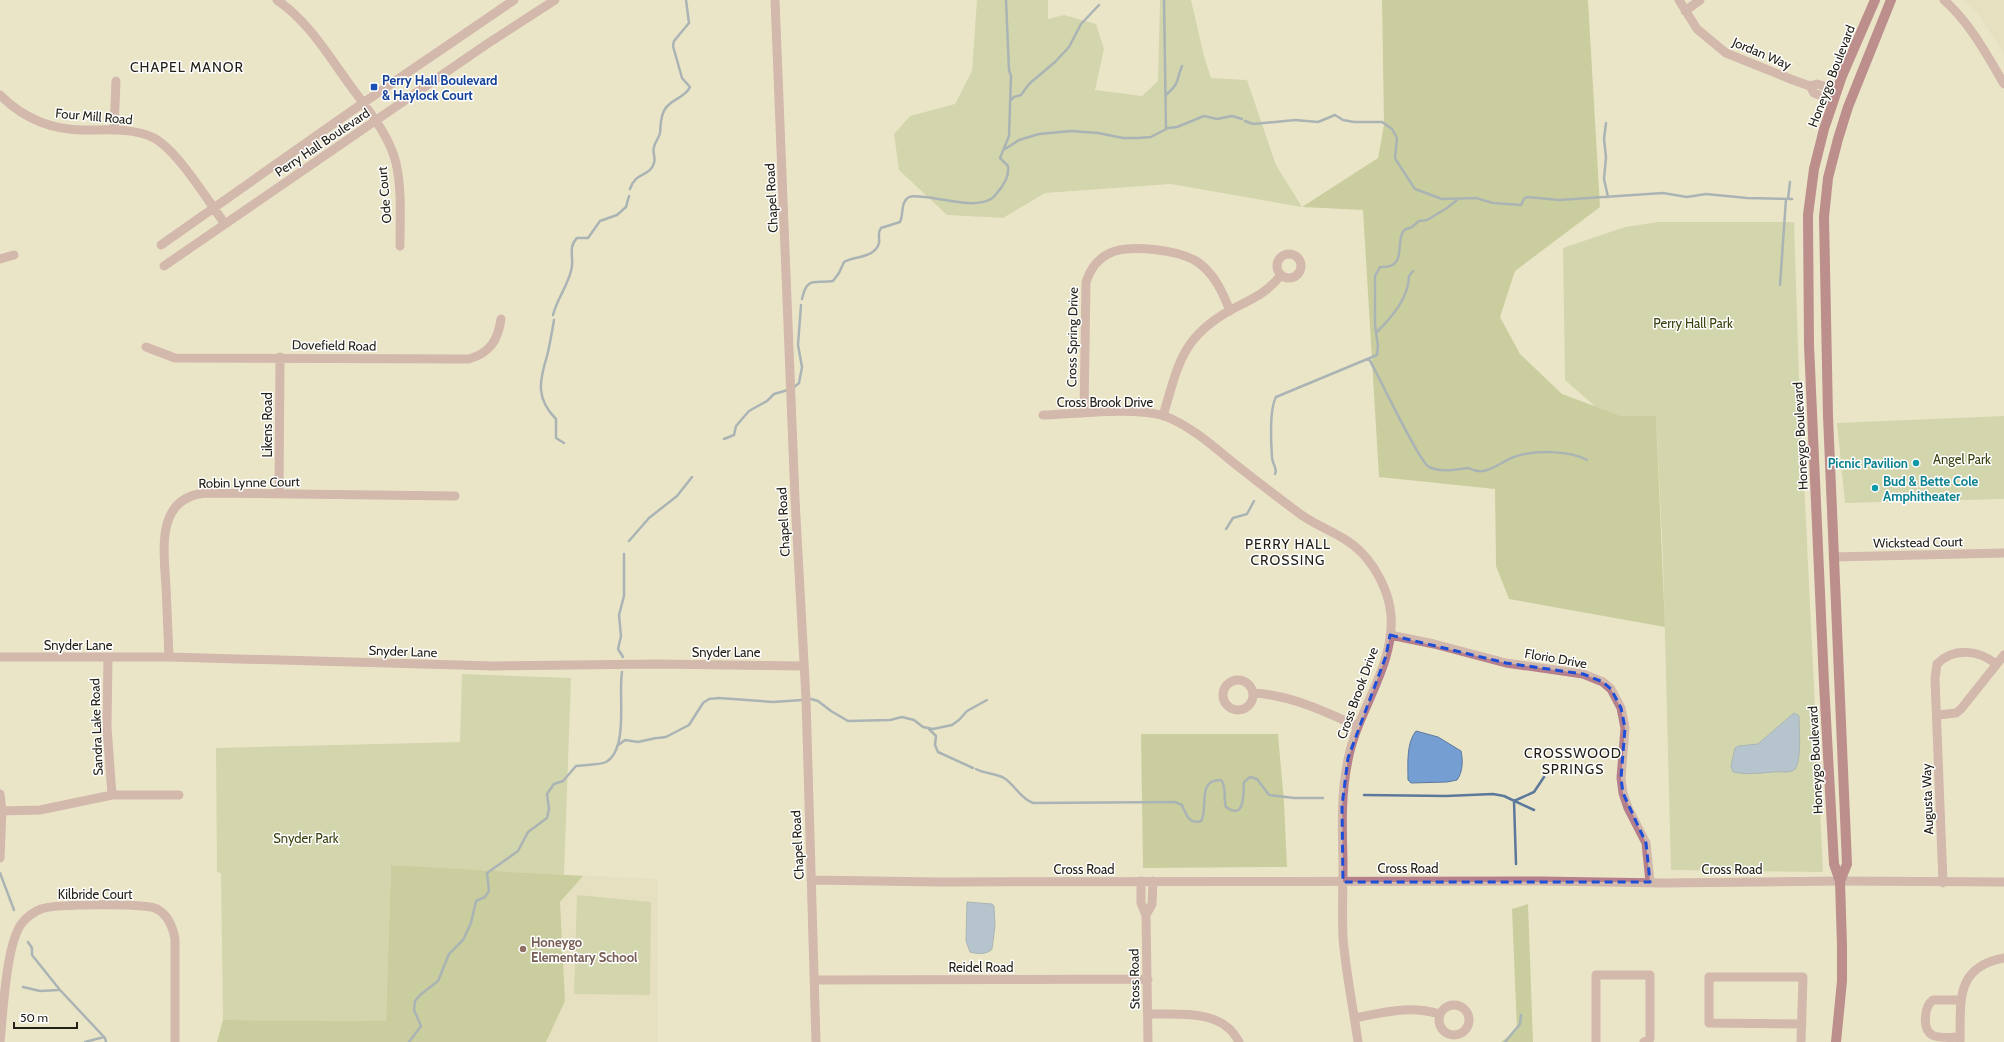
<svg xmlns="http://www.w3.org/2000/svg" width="2004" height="1042" font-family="Cabin,sans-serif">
  <rect width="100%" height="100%" fill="#ebe5c8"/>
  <path fill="#e1dab5" d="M1963 0H2004V53L1976 12Z
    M391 865 658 879V1042H217L223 1020 386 1021Z"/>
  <path fill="#b6c28c" d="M977 0H1048V19L1064 15 1096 24 1104 49 1095 90 1142 96 1158 81 1160 0H1191L1204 56 1211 78 1247 80 1276 165 1302 207 1171 184 1045 193 1003 218 947 215 899 170 894 134 910 116 955 104 972 71Z
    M1658 222H1794L1799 378 1823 872 1671 870 1663 559 1656 416H1621L1598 409 1565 380 1563 248 1625 227Z
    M2004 416V499L1845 503 1837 423Z
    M462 674 571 678 564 875 391 865 386 1021 223 1020 221 873 217 872 216 748 460 742Z
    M577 895 651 902 650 995 574 994Z"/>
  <path fill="#a3b06c" d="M1382 0H1588L1600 207 1515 271 1500 317 1520 354 1562 394 1621 416H1656L1665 627 1509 599 1496 566 1495 489 1379 477 1363 210 1302 207 1378 158 1384 125Z
    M1141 734H1278L1284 802 1287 867 1143 868Z
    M391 865 583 876 560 902 565 1001 546 1042H217L223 1020 386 1021Z
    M1528 904 1533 1042H1501L1517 1030 1512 909Z"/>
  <path fill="#759ed3" stroke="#5c789b" d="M1794 713 1799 716C1799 727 1802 761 1795 769 1790 774 1780 771 1774 772 1760 773 1747 775 1733 772L1731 766 1735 748 1739 746 1758 744Z
    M1416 731 1438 737 1461 751C1463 760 1463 772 1457 780L1447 782 1411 783 1408 780C1408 765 1406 743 1416 731Z
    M967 902 992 904 994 906 995 926 992 949C987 955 977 954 970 952L966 941Z"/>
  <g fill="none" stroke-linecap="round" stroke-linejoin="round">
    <path stroke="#5c789b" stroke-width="2.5" d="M1164 0 1166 129
      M1166 95C1181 81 1175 83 1182 66
      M1010 101 1014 97 1021 95 1029 84 1055 62 1069 47 1081 24 1099 5
      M1245 121 1253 124 1295 120 1318 122 1335 115 1343 120 1354 122H1382L1392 129 1397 138 1395 157 1396 160 1415 189 1442 199 1476 198 1493 203 1521 205 1524 199 1527 197 1559 200 1663 193 1687 197 1706 194 1747 198 1792 199
      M1606 123 1604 139 1606 157 1604 179 1608 197
      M1005 149 1019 140 1039 134 1071 131 1098 133 1123 138H1138L1151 137 1168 128 1177 127 1204 116 1217 119 1232 116 1242 119
      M630 189C636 171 650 177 654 163 656 158 652 152 654 147 655 142 659 138 660 133 661 124 660 117 665 109 671 99 685 98 690 87L682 78 673 46 674 41 689 23 686 0
      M1788 199 1790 182
      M1780 285 1786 199
      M802 299C807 275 816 284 833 281L839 273 844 262C855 256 875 258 879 243 880 238 877 233 881 228L900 222C904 214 900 202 909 197 913 195 919 197 924 197 943 198 973 209 991 199 995 197 998 191 1001 188 1006 180 1009 175 1008 166L1000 158 1009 136 1011 76 1009 70 1006 0
      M553 315C557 299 567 287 571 271 575 259 567 248 577 238H588L600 221 617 215 626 207 629 196
      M554 320C552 332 550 344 547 356 539 382 536 399 556 419V438L564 443
      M1376 333C1391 318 1409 298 1409 276L1413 271
      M1369 359C1379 376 1419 462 1429 467 1442 473 1457 469 1469 468 1486 478 1499 462 1514 457 1533 450 1569 450 1587 460
      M793 388 799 383 802 367 798 345 801 305
      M724 439 734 435 736 426 749 411 767 401 774 394 788 390
      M1275 474C1278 468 1272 464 1272 457 1271 442 1269 410 1276 397L1377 355 1378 346 1375 325V276L1380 267C1409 268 1394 243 1404 230L1412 227 1419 221 1427 220 1447 208 1457 200
      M1226 529 1233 518 1247 514 1254 501
      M629 541 649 518 677 496 692 477
      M623 657 618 649 621 636 619 615 624 596V554
      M811 699 818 701 831 711 848 721 890 720 902 717 914 720 923 727 933 729 952 725 959 720 967 711 987 700
      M929 729 936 736 935 745 938 752 973 768
      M658 738 666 737 689 725 703 703 709 699 719 698 773 702 802 700
      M617 746 625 740 638 742 656 738
      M976 769C985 774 995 773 1004 778 1015 785 1020 798 1033 803L1175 802 1182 805C1186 814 1189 825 1201 821 1209 809 1196 779 1221 780 1227 787 1223 798 1226 807 1246 821 1243 792 1244 782L1250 777 1257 779 1269 795 1294 798H1323
      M1364 795 1446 796 1493 794 1504 796 1534 810
      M1514 801 1516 864
      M1514 801 1534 792 1544 777
      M0 873 14 910
      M28 942 32 948V955L60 990 105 1038 106 1042
      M23 987 40 991 59 990
      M85 1042 104 1037
      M409 1042 421 1026 414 1010 415 1001 420 995 438 981 449 954 463 940 471 923 476 901 485 897 489 891 487 873 518 851 528 832 547 818 549 809 547 794 554 784 563 781 576 766C583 765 600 765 606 762 629 749 618 694 622 672
      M1505 1042 1520 1024 1521 1015"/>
    <path stroke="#b5808b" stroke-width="9" d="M277 0C309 22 327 54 350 85 367 109 389 134 396 163 402 189 400 219 400 246
      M775 0 795 499 806 699 816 1042
      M1679 0 1697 29 1726 53 1793 80 1810 86 1817 84 1837 90
      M1944 0C1970 23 1987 55 2004 84
      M1685 11 1700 0
      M1810 86 1814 93 1833 100
      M0 95C24 119 54 131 88 130 109 130 134 128 154 138 178 151 208 201 225 224
      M114 130 116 81
      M161 245 363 103 514 0
      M1277 266a12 12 0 1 1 24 0a12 12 0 1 1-24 0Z
      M0 259 14 255
      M164 266 487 44 555 0
      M146 347 175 358 469 359C490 353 498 340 501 319
      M1084 413 1086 282C1090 270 1096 260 1108 254 1127 243 1181 250 1199 263 1215 275 1223 293 1230 311
      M1043 415C1076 414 1131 407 1161 415 1185 422 1211 444 1230 460 1254 479 1278 498 1303 516 1322 529 1345 535 1362 553 1377 569 1389 592 1391 615 1395 666 1357 711 1348 760 1341 793 1342 826 1343 860 1343 886 1342 912 1343 938 1346 973 1353 1007 1358 1042
      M1163 416C1178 366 1181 338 1229 311 1251 299 1265 295 1281 275
      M279 493 280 357
      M1833 557 2004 553
      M1390 635 1434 644 1506 663 1583 674 1603 682 1611 689 1621 708 1625 728 1621 778 1623 793 1628 808 1646 843 1650 882
      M0 657H169L493 666 658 664 804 666
      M169 657C168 634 167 610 166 587 164 551 155 498 205 493L455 496
      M108 658 107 727 112 795
      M1223 695a15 15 0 1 1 30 0a15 15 0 1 1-30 0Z
      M1253 693C1291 695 1323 711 1357 726
      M1938 715 1956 713 1961 709 2004 655
      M0 794 2 811 0 858
      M0 811 40 810 112 795H179
      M812 880 938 882 1540 881 1664 883 1840 881 2004 882
      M1141 881V903L1146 915 1148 1042
      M1943 883 1935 679 1937 664C1954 647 1979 650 1996 664
      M1146 915 1152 904 1153 881
      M814 980 1148 979
      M1960 1000H1933C1924 1006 1922 1029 1932 1035 1939 1039 1952 1037 1960 1037
      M1439 1020a15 15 0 1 1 30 0a15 15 0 1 1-30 0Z
      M1148 1014C1180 1015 1222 1008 1239 1042
      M1355 1018C1386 1012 1409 1005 1440 1014
      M0 1042C3 1014 6 943 22 923 27 917 33 912 41 909 54 904 145 903 157 909 168 915 173 928 175 939V1041
      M1596 1042V975H1650V1039L1644 1042
      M1801 1042 1803 977H1709V1023L1802 1024
      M1960 1042C1961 1003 1954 967 2004 958"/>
    <path stroke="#832643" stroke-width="10" d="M1840 881 1847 864 1828 416 1824 217 1828 178 1838 139 1848 107 1891 0
      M1836 1042 1842 981V946L1840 881 1834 864 1824 683 1809 345 1808 215 1814 169 1824 129 1842 76 1875 0"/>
  </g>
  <path d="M0 0H2004V1042H0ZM1390 635 1506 663 1583 674 1603 682 1611 689 1621 708 1625 728 1621 778 1623 793 1646 843 1650 882H1343L1342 806 1348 758 1386 656Z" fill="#ebe5c8" fill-opacity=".55" fill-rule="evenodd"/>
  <path fill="none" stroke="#1d4ed8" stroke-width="3" stroke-dasharray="8 5" stroke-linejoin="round" d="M1390 635 1506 663 1583 674 1603 682 1611 689 1621 708 1625 728 1621 778 1623 793 1646 843 1650 882H1343L1342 806 1348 758 1386 656Z"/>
  <rect fill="#1a4fb4" stroke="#fff" stroke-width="1.5" x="370" y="83" width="8" height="8" rx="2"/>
  <g fill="#0f9aa8" stroke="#fff" stroke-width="1.5">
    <circle cx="1916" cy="463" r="4"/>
    <circle cx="1875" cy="488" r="4"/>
  </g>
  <circle fill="#8d6e63" stroke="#fff" stroke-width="1.5" cx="523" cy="949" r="4"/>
  <g text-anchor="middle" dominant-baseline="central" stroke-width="3" stroke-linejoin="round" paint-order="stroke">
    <g font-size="13" fill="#232117" stroke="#fff">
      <text transform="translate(1762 53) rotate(23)">Jordan Way</text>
      <text transform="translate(1831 76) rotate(-69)">Honeygo Boulevard</text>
      <text transform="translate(94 116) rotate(5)">Four Mill Road</text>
      <text transform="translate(322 142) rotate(-34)">Perry Hall Boulevard</text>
      <text transform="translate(384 195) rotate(-95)">Ode Court</text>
      <text transform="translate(771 198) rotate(-93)">Chapel Road</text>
      <text transform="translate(1072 337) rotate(-89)">Cross Spring Drive</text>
      <text transform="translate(334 345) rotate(1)">Dovefield Road</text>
      <text x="1105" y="402">Cross Brook Drive</text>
      <text transform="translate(267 425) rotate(-90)">Likens Road</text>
      <text transform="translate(1800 436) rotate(-93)">Honeygo Boulevard</text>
      <text transform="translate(249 482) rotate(-1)">Robin Lynne Court</text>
      <text transform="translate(783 522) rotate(-93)">Chapel Road</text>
      <text transform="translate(1918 542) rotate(-1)">Wickstead Court</text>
      <text x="78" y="645">Snyder Lane</text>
      <text transform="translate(403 651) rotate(2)">Snyder Lane</text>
      <text x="726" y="652">Snyder Lane</text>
      <text transform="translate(1556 658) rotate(10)">Florio Drive</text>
      <text transform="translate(1357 693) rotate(-70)">Cross Brook Drive</text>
      <text transform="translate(96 727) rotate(-92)">Sandra Lake Road</text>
      <text transform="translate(1815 760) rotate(-93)">Honeygo Boulevard</text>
      <text transform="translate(1927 799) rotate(-92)">Augusta Way</text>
      <text transform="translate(797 845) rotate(-93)">Chapel Road</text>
      <text x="1408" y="868">Cross Road</text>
      <text x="1084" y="869">Cross Road</text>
      <text x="1732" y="869">Cross Road</text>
      <text x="95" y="894">Kilbride Court</text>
      <text x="981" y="967">Reidel Road</text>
      <text transform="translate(1134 979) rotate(-91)">Stoss Road</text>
    </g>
    <g font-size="13" font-weight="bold" fill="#164399" stroke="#fff" text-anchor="start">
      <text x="382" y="80">Perry Hall Boulevard<tspan x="382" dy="15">&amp; Haylock Court</tspan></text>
    </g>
    <g font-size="13" fill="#39410d" stroke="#fff">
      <text x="1693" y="323">Perry Hall Park</text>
      <text x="1962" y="459">Angel Park</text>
      <text x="306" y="838">Snyder Park</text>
    </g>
    <g font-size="13" font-weight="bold" fill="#0d838f" stroke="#fff" text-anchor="end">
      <text x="1908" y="463">Picnic Pavilion</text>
      <text x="1883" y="481" text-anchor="start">Bud &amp; Bette Cole<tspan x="1883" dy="15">Amphitheater</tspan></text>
    </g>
    <g font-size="13" font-weight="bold" fill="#785e54" stroke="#fff" text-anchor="start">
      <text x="531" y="942">Honeygo<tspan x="531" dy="15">Elementary School</tspan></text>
    </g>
    <g font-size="14" letter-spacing="1" fill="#232117" stroke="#fff">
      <text x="187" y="67">CHAPEL MANOR</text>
      <text x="1288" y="544">PERRY HALL<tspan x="1288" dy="16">CROSSING</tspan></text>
      <text x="1573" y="753">CROSSWOOD<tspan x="1573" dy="16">SPRINGS</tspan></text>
    </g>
  </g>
  <path d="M14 1022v6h63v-6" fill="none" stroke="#232117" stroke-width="2"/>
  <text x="20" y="1022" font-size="12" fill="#232117" stroke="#ffffff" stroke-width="3" paint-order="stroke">50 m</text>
</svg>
